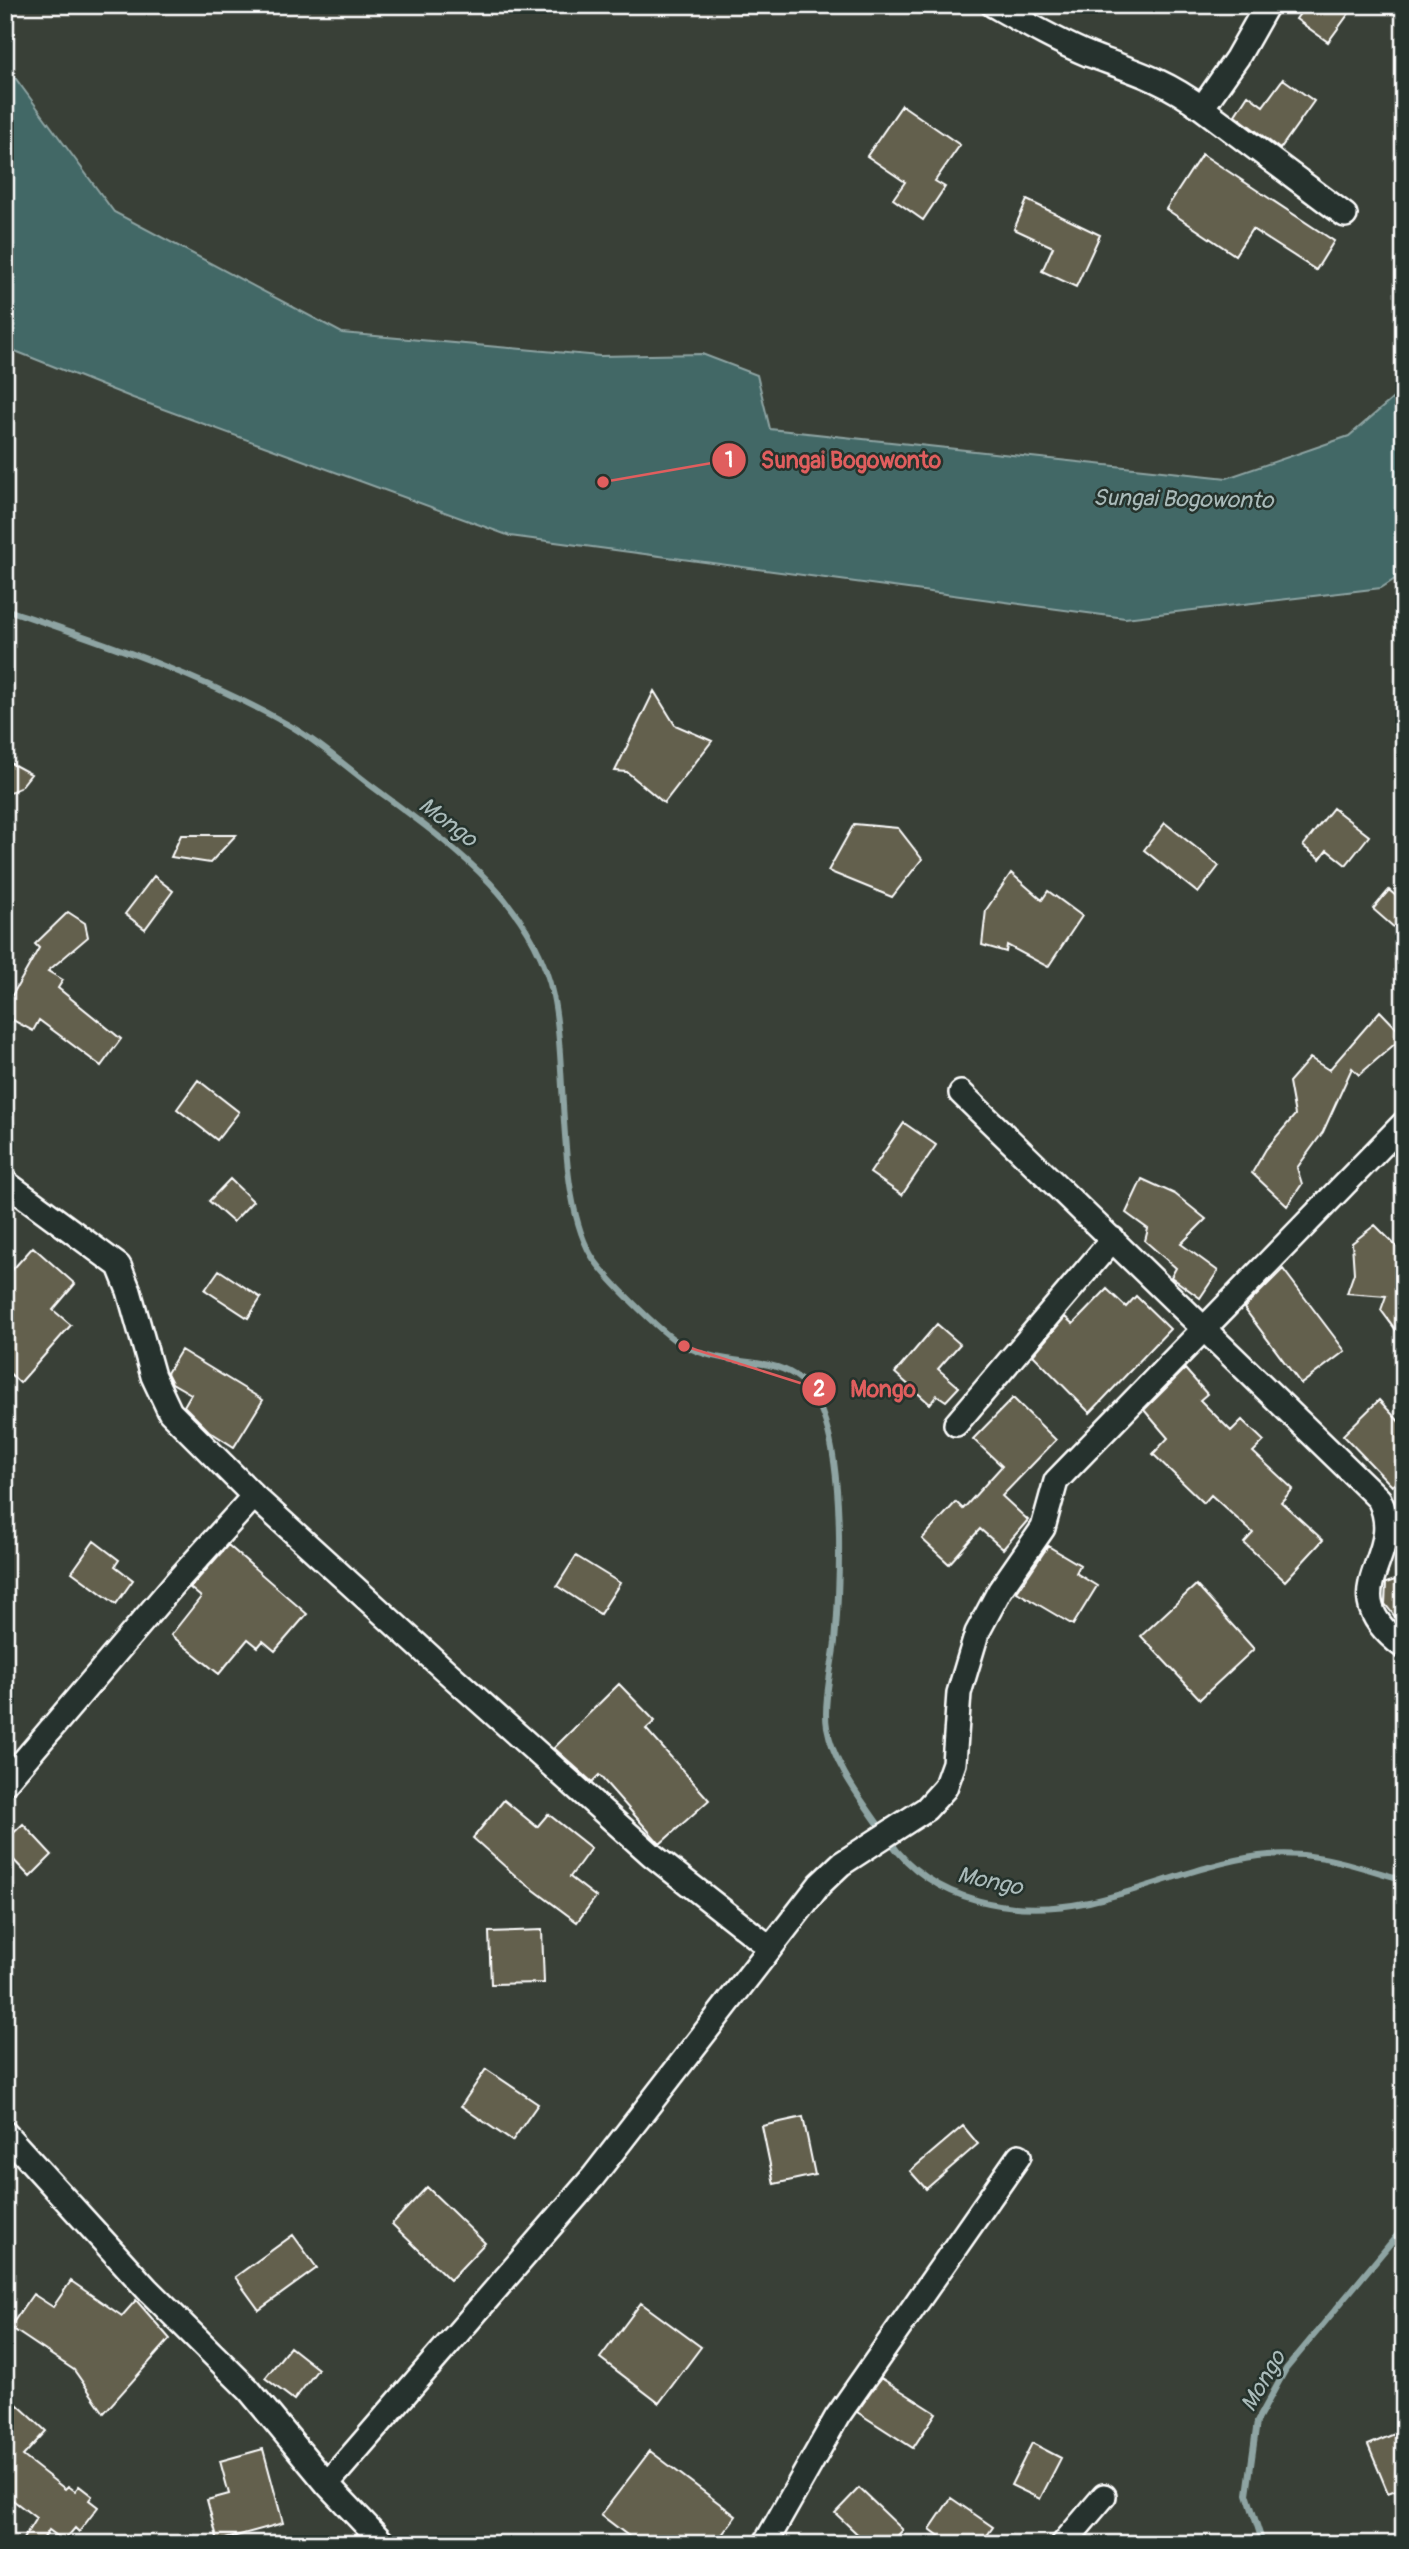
<svg xmlns="http://www.w3.org/2000/svg" width="1409" height="2549" font-family="Pangolin,sans-serif">
  <rect width="100%" height="100%" fill="#394037"/>
  <filter id="ink" filterUnits="userSpaceOnUse"><feTurbulence type="fractalNoise" baseFrequency=".0143" numOctaves="2"/><feDisplacementMap in="SourceGraphic" scale="14" xChannelSelector="R" yChannelSelector="G"/><feConvolveMatrix kernelMatrix="1 2 1 2 8 2 1 2 1" color-interpolation-filters="sRGB"/></filter>
  <g filter="url(#ink)">
    <path fill="#426766" stroke="#8ea4a3" stroke-width="2" d="M5 64 114 212 342 333 600 356 702 354 757 375 770 429 1227 478 1349 436 1404 389V573L1381 588 1125 618 510 536 133 398 5 347Z"/>
    <g fill="none" stroke-linecap="round" stroke-linejoin="round">
      <path stroke="#8ea4a3" stroke-width="6" d="M5 609C101 642 199 674 287 724 316 740 343 764 369 784 444 840 533 898 553 996 568 1068 556 1195 591 1255 602 1274 662 1334 681 1344 744 1379 803 1336 828 1431 843 1488 840 1583 835 1642 832 1666 823 1705 827 1727 834 1766 861 1799 883 1831
        M889 1840C933 1904 1017 1917 1089 1902 1146 1890 1201 1864 1259 1856 1314 1849 1352 1865 1404 1880
        M1263 2544 1247 2494 1257 2422 1286 2369 1404 2227"/>
    </g>
    <path fill="#64604e" stroke="#fff" stroke-width="2" d="M1306 5H1355L1328 42 1296 19Z
      M1283 79 1314 101 1280 149 1235 115 1248 95 1263 106Z
      M902 105 960 145 935 181 945 187 923 220 893 199 905 182 867 156Z
      M1202 154 1334 241 1316 270 1252 229 1235 255 1166 209Z
      M1027 200 1100 235 1076 287 1042 271 1053 247 1014 229Z
      M654 691 675 725 712 741 664 803 627 772 615 771Z
      M5 760 31 774 20 788 5 794Z
      M1333 808 1369 836 1346 865 1327 850 1320 859 1303 846Z
      M1165 823 1219 866 1198 893 1144 850Z
      M854 824 898 828 922 859 892 897 828 871Z
      M181 835H236L210 863 171 857Z
      M1011 873 1042 900 1048 891 1082 916 1048 967 1007 945 1006 952 982 945 986 910Z
      M154 876 173 891 145 929 125 914Z
      M1389 890 1404 903V936L1373 909Z
      M68 912 85 923 88 937 48 971 63 980 58 988 121 1039 101 1066 39 1020 33 1031 5 1016V1008L39 948 35 944Z
      M1380 1011 1404 1036 1359 1075 1352 1068 1323 1132 1297 1168 1302 1184 1287 1206 1252 1173 1266 1149 1295 1115 1289 1082 1310 1058 1329 1070Z
      M198 1080 239 1112 217 1140 177 1109Z
      M904 1123 936 1145 902 1195 870 1173Z
      M230 1179 253 1201 233 1222 209 1201Z
      M1142 1179 1175 1194 1206 1219 1181 1244 1218 1271 1200 1298 1171 1277 1176 1268 1145 1241 1148 1229 1126 1213Z
      M1375 1225 1404 1254V1341L1381 1310 1386 1296 1347 1293 1354 1273 1352 1243Z
      M33 1247 75 1284 53 1310 71 1325 20 1383 5 1369V1278Z
      M1283 1269 1345 1351 1301 1384 1244 1308Z
      M219 1270 261 1298 248 1318 205 1290Z
      M1107 1289 1126 1307 1136 1296 1170 1329 1090 1413 1033 1355 1065 1317 1073 1324Z
      M937 1324 960 1344 938 1369 959 1387 946 1401 937 1395 930 1404 895 1373Z
      M181 1350 263 1400 234 1447 209 1431 184 1406 191 1394 172 1383 167 1373Z
      M1185 1369 1207 1394 1200 1400 1231 1431 1242 1420 1264 1441 1253 1452 1293 1489 1281 1502 1323 1540 1285 1581 1244 1543 1253 1533 1211 1495 1204 1503 1153 1454 1168 1438 1144 1410Z
      M1013 1398 1056 1440 1002 1496 1028 1520 1003 1549 980 1529 949 1564 922 1539 956 1502 963 1509 1002 1466 973 1439Z
      M1379 1400 1404 1427V1475L1392 1486 1343 1435Z
      M94 1541 119 1560 115 1566 133 1580 116 1604 72 1572Z
      M228 1545 307 1614 275 1651 263 1641 258 1647 248 1639 219 1674 171 1635 201 1597 190 1588Z
      M1048 1546 1080 1565 1076 1573 1097 1586 1073 1625 1017 1592Z
      M576 1556 620 1583 600 1614 557 1586Z
      M1395 1580 1404 1608V1628L1385 1604 1386 1583Z
      M1196 1585 1254 1649 1200 1699 1141 1636Z
      M619 1684 655 1721 646 1729 709 1800 660 1844 599 1775 592 1782 554 1748Z
      M504 1800 537 1827 548 1814 591 1848 570 1877 596 1897 577 1922 518 1878 473 1838Z
      M23 1824 52 1855 30 1877 5 1851V1841Z
      M542 1930 544 1983 491 1984 489 1932Z
      M486 2069 538 2104 512 2141 461 2106Z
      M803 2117 815 2175 774 2184 762 2126Z
      M963 2126 978 2144 926 2189 910 2171Z
      M427 2187 485 2243 450 2280 392 2224Z
      M293 2235 317 2268 259 2310 235 2277Z
      M71 2281 122 2316 136 2300 170 2339 104 2413 74 2370 10 2327 33 2294 53 2307Z
      M641 2303 701 2347 659 2403 600 2358Z
      M290 2347 318 2369 294 2400 265 2378Z
      M881 2378 936 2413 913 2448 857 2412Z
      M5 2393 46 2431 23 2456 65 2489 68 2486 75 2491 79 2486 92 2496 89 2500 98 2507 79 2532 75 2528 64 2541 49 2530 40 2544H20L36 2518 5 2494Z
      M1404 2430V2487L1388 2493 1368 2445Z
      M1032 2443 1061 2458 1040 2499 1011 2485Z
      M263 2449 283 2523 218 2541 207 2500 229 2494 220 2461Z
      M650 2451 736 2516 715 2544H639L601 2515Z
      M859 2488 903 2530 890 2544H868L835 2513Z
      M951 2498 993 2527 981 2544H950L930 2529Z"/>
    <g fill="none" stroke-linecap="round" stroke-linejoin="round">
      <defs>
        <path id="minor" d="M993 5C1025 23 1056 41 1090 55 1133 71 1165 80 1202 108L1237 58 1267 5
          M1202 108 1345 215
          M961 1093 1379 1499C1409 1559 1326 1590 1404 1647
          M5 1182 119 1266 129 1291 153 1376 170 1412 254 1496 446 1671 652 1855 769 1947
          M956 1424 1113 1239
          M5 1783 176 1582 254 1496
          M5 2133 147 2289 249 2390 327 2484 384 2544
          M327 2484 593 2177 820 1884 841 1864 926 1809 945 1788 954 1763 959 1693 977 1633 1000 1590 1043 1528 1056 1481 1404 1123
          M765 2544 837 2417 1019 2156
          M1063 2544 1104 2496"/>
      </defs>
      <use href="#minor" stroke="#fff" stroke-width="28"/>
      <use href="#minor" stroke="#26332d" stroke-width="23"/>
    </g>
  </g>
  <g text-anchor="middle" dominant-baseline="central" stroke-width="5" stroke-linejoin="round" paint-order="stroke">
    <g font-size="23" font-style="italic" fill="#aabbba" stroke="#26332d">
      <text transform="translate(1183 499) rotate(1)">Sungai Bogowonto</text>
      <text transform="translate(448 822) rotate(37)">Mongo</text>
      <text transform="translate(990 1881) rotate(12)">Mongo</text>
      <text transform="translate(1263 2381) rotate(-60)">Mongo</text>
    </g>
  </g>
  <path fill="none" stroke="#e05e5e" stroke-width="2.5" d="M603 482L729 460M684 1346L819 1389"/>
  <g fill="#e05e5e" stroke="#26332d" stroke-width="2.5">
    <circle cx="603" cy="482" r="7"/>
    <circle cx="684" cy="1346" r="7"/>
    <circle cx="729" cy="460" r="18"/>
    <circle cx="819" cy="1389" r="18"/>
  </g>
  <g font-size="21" text-anchor="middle" font-weight="bold" fill="#fff">
    <text x="729" y="467">1</text>
    <text x="819" y="1396">2</text>
  </g>
  <g font-size="23" text-anchor="middle" font-weight="bold" fill="#e05e5e" stroke="#26332d" stroke-width="5" stroke-linejoin="round" paint-order="stroke">
    <text x="851" y="468">Sungai Bogowonto</text>
    <text x="883" y="1397">Mongo</text>
  </g>
  <rect width="1409" height="2549" fill="none" stroke="#26332d" stroke-width="28"/>
  <rect x="14" y="14" width="1381" height="2521" fill="none" stroke="#fff" stroke-width="2.5" filter="url(#ink)"/>
</svg>
